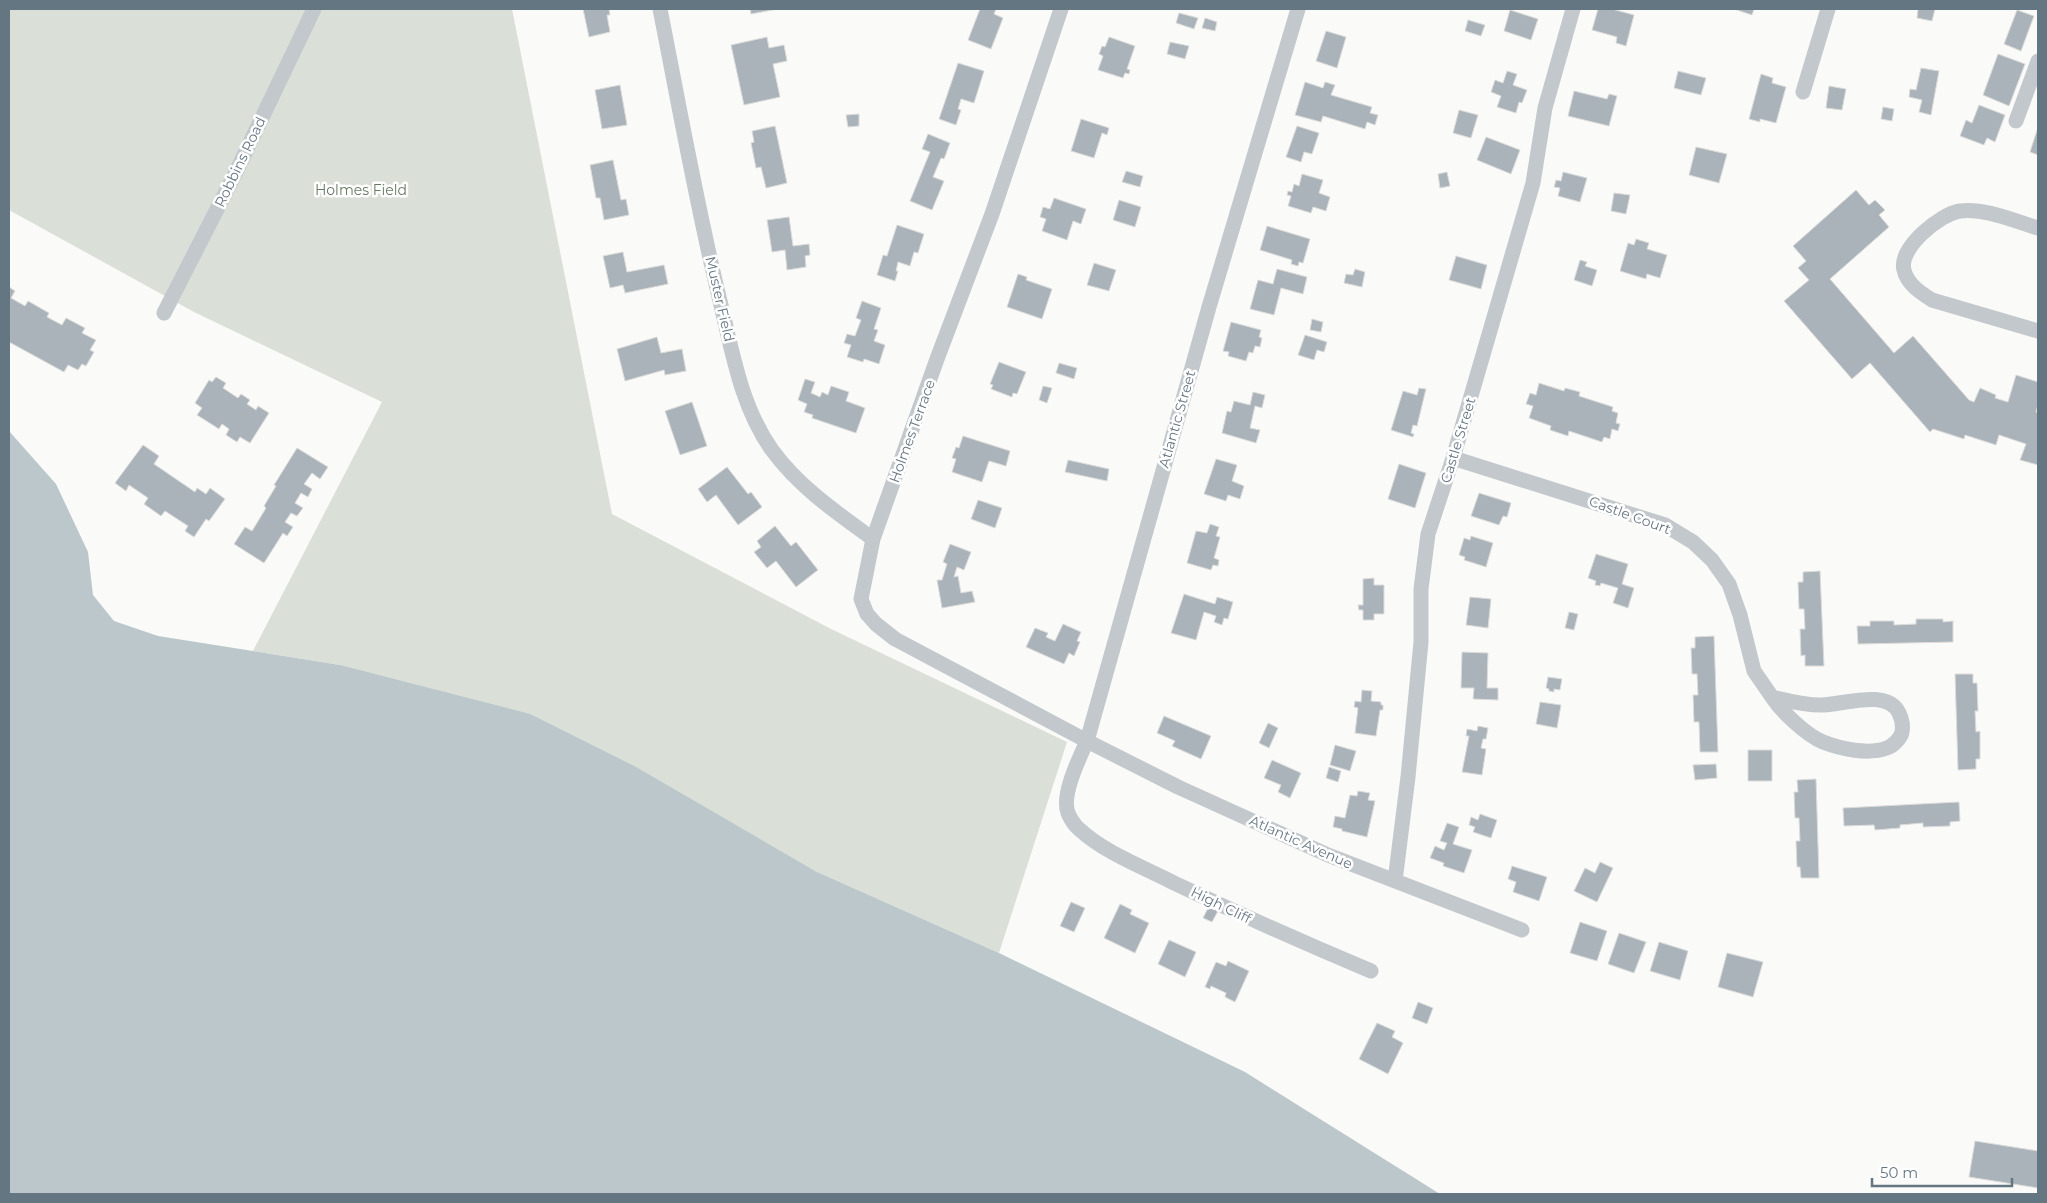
<svg xmlns="http://www.w3.org/2000/svg" width="2047" height="1203" font-family="Montserrat,sans-serif">
  <rect width="100%" height="100%" fill="#fafaf8"/>
  <path fill="#dadfd7" d="M9 9H512L612 514 831 629 1067 742 999 953 815 871 340 665 253 651 382 402 194 312 9 210Z"/>
  <path fill="#bbc7cb" d="M9 431 56 484 88 552 93 595 114 621 158 636 340 665 530 714 636 767 815 871 999 953 1245 1072 1440 1194H9Z"/>
  <path fill="#aab3b9" stroke="#dcdcda" d="M583 9H609L610 15H607L610 32 589 37Z
    M750 9H778L751 14Z
    M980 9H996L994 14 1003 18 991 49 968 40Z
    M1598 9H1612L1634 15 1626 46 1616 43 1617 37 1592 30Z
    M1734 9H1754L1752 15Z
    M1918 9H1935L1932 21 1917 18Z
    M1510 10 1538 19 1531 40 1504 31Z
    M2017 10 2034 16 2021 51 2004 44Z
    M1179 13 1198 18 1194 29 1176 23Z
    M1205 18 1217 22 1215 31 1202 28Z
    M1468 20 1485 25 1481 36 1465 31Z
    M1326 31 1346 37 1337 68 1316 61Z
    M767 37 769 48 784 45 787 61 773 64 780 97 744 105 731 45Z
    M1109 37 1135 46 1127 69 1130 70 1129 74 1125 73 1123 78 1098 70 1103 56 1099 54 1102 46 1105 47Z
    M1170 42 1189 46 1185 59 1167 54Z
    M1998 54 2025 64 2009 106 1983 95Z
    M958 63 984 71 974 103 961 99 958 109 961 110 956 125 939 119Z
    M1921 68 1939 71 1931 115 1919 112 1922 100 1909 97 1910 89 1916 90Z
    M1507 71 1517 74 1513 85 1527 90 1522 103 1519 102 1516 113 1497 107 1501 96 1491 92 1495 80 1503 83Z
    M1678 71 1706 78 1701 95 1674 88Z
    M1761 74 1773 78 1772 83 1786 87 1776 123 1760 119V122L1749 119Z
    M1305 82 1323 88 1325 82 1335 85 1331 95 1372 107 1370 113 1378 115 1375 125 1367 122 1365 129 1323 116 1321 122 1295 115Z
    M620 85 627 125 602 129 595 90Z
    M1829 86 1846 89 1842 110 1826 108Z
    M1574 91 1607 99 1609 94 1617 96 1609 126 1568 116Z
    M1979 105 2005 115 1995 142 1987 138 1984 145 1960 136 1966 120 1972 123Z
    M1883 107 1894 109 1892 121 1881 119Z
    M1459 110 1478 115 1471 138 1453 133Z
    M859 114V126L848 127 846 115Z
    M1081 119 1109 128 1107 135 1102 133 1094 158 1071 151Z
    M775 126 787 183 766 188 761 167 756 168 751 143 754 142 752 131Z
    M1297 126 1319 133 1312 154 1304 152 1301 162 1286 157Z
    M2038 127V155L2030 152Z
    M928 134 950 143 944 159 941 158 933 177 944 181 932 210 910 201 930 152 922 149Z
    M1486 137 1520 150 1511 174 1477 160Z
    M1696 147 1727 154 1719 183 1689 175Z
    M613 160 621 200 626 199 629 215 604 220 600 198H596L590 165Z
    M1126 171 1143 176 1140 187 1122 182Z
    M1447 172 1450 186 1440 188 1438 174Z
    M1563 172 1587 178 1580 202 1558 196 1560 188 1554 187 1556 180 1561 181Z
    M1302 174 1323 180 1319 193 1330 197 1326 211 1313 207 1311 213 1288 206 1291 196 1287 195 1288 191 1292 192 1294 184 1299 186Z
    M1856 190 1869 205 1875 200 1885 210 1879 215 1889 227 1830 279 1894 353 1913 336 1969 400 1974 402 1980 388 1996 395 1995 398 2008 402 2016 375 2038 382V405L2036 412 2038 413V465L2020 460 2026 444 1999 435 1996 445 1965 435 1964 439 1933 429 1930 432 1870 363 1852 379 1784 301 1809 280 1798 268 1806 261 1793 246Z
    M1614 193 1630 195 1626 214 1611 211Z
    M1054 198 1086 209 1081 224 1073 221 1067 240 1042 231 1046 219 1040 217 1043 207 1050 209Z
    M1119 200 1141 207 1135 227 1113 220Z
    M789 217 793 246 809 244 810 255 805 256 806 267 787 270 785 250 772 252 767 220Z
    M897 225 924 234 918 253 914 252 910 266 898 262 896 271H898L895 281 877 275 883 255 887 256Z
    M1267 226 1310 239 1303 263 1299 262 1298 266 1291 264 1292 260 1260 250Z
    M1636 239 1649 243 1647 249 1667 255 1660 278 1647 274 1646 279 1620 271 1628 243 1634 245Z
    M623 252 627 272 664 265 668 284 625 293 623 285 610 288 603 256Z
    M1456 256 1487 265 1481 289 1449 280Z
    M1580 260 1587 262 1585 266 1597 270 1592 286 1574 280Z
    M1094 263 1116 270 1109 291 1087 285Z
    M1277 269 1307 277 1303 294 1281 288 1274 315 1250 309 1258 280 1273 284Z
    M1355 269 1365 272 1362 287 1344 283 1346 274 1353 275Z
    M1018 274 1027 277 1026 280 1052 289 1042 319 1007 307Z
    M9 287 15 291 11 298 25 306 28 301 49 313 47 317 62 325 66 318 85 328 82 333 96 340 90 350 94 352 86 366 82 364 78 370 68 365 64 372 9 342Z
    M862 301 881 308 874 329 878 330 874 341 885 345 879 364 864 359 863 362 847 357 851 345 844 343 847 334 855 336 861 320 856 318Z
    M1312 319 1323 322 1321 332 1310 330Z
    M1231 322 1261 330 1259 337 1262 338 1260 347 1255 346 1253 353 1249 352 1246 361 1228 356 1229 352 1223 351Z
    M1305 335 1327 342 1324 352 1317 350 1314 360 1298 355Z
    M657 337 661 353 682 349 686 371 665 375 664 370 625 381 617 349Z
    M999 362 1026 372 1017 394 1013 393 1012 397 991 389 993 385 990 384Z
    M1059 363 1077 368 1074 379 1056 373Z
    M216 377 226 383 223 388 238 398 241 394 250 400 247 404 256 410 258 406 269 413 250 443 240 437 237 442 226 435 229 429 222 424 219 429 197 415 202 408 195 403 209 380 212 382Z
    M805 379 815 382 811 393 820 397 822 392 828 395 831 386 849 392 846 401 865 408 856 433 812 418 813 415 804 412 807 404 798 400Z
    M1539 383 1564 391 1565 388 1580 392 1579 396 1613 407 1612 411 1618 413 1616 423 1620 424 1618 431 1612 429 1610 439 1604 437 1602 442 1569 431 1568 436 1550 430 1551 426 1529 418 1533 406 1526 404 1530 393 1536 395Z
    M1043 386 1052 388 1047 403 1039 400Z
    M1419 388 1426 389 1417 426 1413 425 1411 433 1414 434 1413 437 1391 430 1403 391 1417 395Z
    M1253 392 1265 395 1262 408 1255 406 1250 428 1260 430 1256 443 1222 433 1227 411 1231 412 1234 401 1250 405Z
    M692 402 707 446 680 455 665 411Z
    M963 436 1010 451 1006 466 989 461 982 482 952 472 956 459 952 458 956 447 959 448Z
    M143 445 159 456 154 464 195 492 197 488 206 494 210 488 225 499 209 521 206 519 194 537 185 531 188 526 165 511 161 516 144 504 148 498 129 485 126 491 115 483Z
    M297 448 328 467 320 479 312 473 304 484 312 489 308 497 301 493 295 503 303 508 297 516 291 513 285 522 293 527 287 536 283 533 264 563 234 544 245 527 252 531 266 508 264 506 276 486 274 485Z
    M1216 459 1237 465 1232 481 1244 486 1240 499 1228 495 1226 501 1204 494Z
    M1068 460 1109 469 1107 481 1065 472Z
    M1399 464 1426 473 1415 508 1388 499Z
    M727 467 748 494 751 492 762 507 738 525 716 495 707 502 698 489Z
    M1479 493 1511 503 1507 517 1503 516 1499 525 1471 516Z
    M978 500 1002 508 995 528 971 519Z
    M1210 524 1219 527 1216 536 1220 537 1214 558 1219 560 1218 566 1213 565 1211 570 1187 563 1196 531 1207 533Z
    M775 526 791 546 796 542 818 570 796 587 776 561 767 568 754 552 761 547 757 541Z
    M1471 536 1493 543 1486 567 1464 560 1465 557 1459 555 1464 538 1470 540Z
    M950 544 971 552 964 570 957 567 954 577 958 576 961 593 972 591 975 602 942 608 937 580H942L947 564 943 562Z
    M1596 554 1628 564 1622 584 1634 588 1628 608 1613 603 1618 588 1601 583 1600 586 1595 585 1596 581 1588 578Z
    M1820 571 1824 666H1805V655L1801 656 1800 629H1805L1804 609H1799L1798 582H1803V572Z
    M1374 578V585H1384V614H1374V620H1363V610H1359L1358 605H1363V579Z
    M1184 594 1215 604 1217 597 1233 602 1228 619 1224 618 1222 625 1214 622 1216 616 1204 612 1196 640 1171 633Z
    M1470 597 1491 599 1488 628 1466 625Z
    M1569 612 1578 614 1574 630 1565 628Z
    M1916 619H1943V622L1953 621V642L1858 644 1857 626H1870V621H1894V625L1916 624Z
    M1063 624 1081 632 1077 641 1080 642 1074 656 1069 653 1064 664 1026 647 1035 628 1048 633 1046 637 1055 641Z
    M1714 636 1718 752H1700L1699 722H1694L1693 695H1698L1697 674H1692L1691 648H1695V637Z
    M1462 652 1488 653 1487 688H1498V700L1473 699 1474 688H1461Z
    M1955 674H1973V683H1977L1978 711H1975L1976 732 1980 731V759H1976V769L1958 770Z
    M1548 677 1562 679 1560 690 1554 689V692L1549 691V689L1546 688Z
    M1362 690 1372 691 1371 701 1381 702V705H1383V710H1380L1376 736 1355 733 1358 708 1354 707 1355 701 1361 702Z
    M1540 702 1561 705 1557 728 1536 724Z
    M1164 716 1211 736 1201 759 1172 746 1175 741 1157 733Z
    M1268 723 1278 728 1269 748 1259 743Z
    M1478 726 1488 728 1486 739H1483L1481 748 1486 749 1482 775 1462 772 1469 736H1466L1467 729 1477 731Z
    M1335 745 1356 751 1350 771 1330 765Z
    M1748 750H1772V781H1748Z
    M1272 760 1301 773 1290 798 1278 792 1281 785 1264 778Z
    M1716 764 1717 778 1695 780 1693 765Z
    M1329 767 1341 771 1338 782 1326 778Z
    M1816 779 1819 878H1801L1800 867H1797L1796 841H1800L1799 818H1795L1794 792H1798L1797 780Z
    M1358 791 1370 793 1368 800 1375 801 1367 837 1342 831V829L1333 827 1335 816 1345 818 1350 795 1357 796Z
    M1959 802 1960 821 1950 822V826L1923 827V823L1900 825V828L1875 830 1874 825 1844 826 1843 808Z
    M1480 814 1497 820 1491 838 1473 832 1475 827 1469 825 1471 817 1478 820Z
    M1447 823 1459 827 1453 844 1472 850 1464 873 1443 866 1444 863 1430 858 1435 846 1444 850 1447 843 1440 841Z
    M1600 862 1613 868 1597 902 1574 891 1585 868 1595 873Z
    M1512 866 1547 877 1539 901 1513 892 1516 882 1508 879Z
    M1071 902 1085 908 1074 932 1060 926Z
    M1120 904 1132 910 1130 914 1149 923 1135 953 1104 938Z
    M1209 906 1218 911 1212 922 1203 918Z
    M1580 922 1607 931 1597 961 1570 953Z
    M1619 933 1646 942 1634 973 1608 964Z
    M1169 940 1196 952 1185 977 1158 964Z
    M1659 942 1688 951 1680 980 1650 971Z
    M1727 953 1763 962 1753 997 1718 987Z
    M1228 961 1249 971 1235 1002 1225 997 1226 993 1211 986 1210 989 1205 987 1216 962 1226 966Z
    M1418 1002 1433 1008 1427 1024 1412 1018Z
    M1377 1023 1395 1031 1392 1037 1403 1043 1388 1074 1359 1059Z
    M1975 1141 2038 1151V1188L1969 1177Z"/>
  <g fill="none" stroke-linecap="round" stroke-linejoin="round">
    <path stroke="#c3c8cc" stroke-width="15" d="M660 9C679 105 696 202 719 297 732 349 740 405 772 450 799 487 837 513 873 539
      M1061 9 992 214 937 359 873 539 861 599 867 614 876 624 895 639 1087 741 1178 787 1328 855 1522 930
      M1298 9 1209 307 1087 741C1079 759 1061 795 1068 813 1070 818 1075 826 1079 829 1105 853 1143 867 1174 883 1239 914 1304 943 1371 971
      M1803 92 1828 9
      M2016 121 2038 61
      M2038 228C2014 221 1986 208 1960 211 1940 214 1898 248 1904 270 1907 284 1921 293 1932 300L2038 331
      M164 313 235 174 314 9
      M1453 458 1665 525 1693 542 1712 560 1729 584 1740 615 1754 671 1772 697C1789 701 1803 705 1821 705 1843 705 1887 688 1899 713 1902 719 1903 726 1902 732 1901 738 1893 746 1887 748 1868 755 1841 749 1823 742 1806 735 1782 712 1772 697
      M1395 881 1408 777 1421 642V589L1428 534 1453 458 1533 183 1545 108 1573 9"/>
  </g>
  <g text-anchor="middle" dominant-baseline="central" stroke-width="5" stroke-linejoin="round" paint-order="stroke">
    <g font-size="14" fill="#657683" stroke="#fff">
      <text transform="translate(240 162) rotate(-64)">Robbins Road</text>
      <text transform="translate(720 299) rotate(77)">Muster Field</text>
      <text transform="translate(1177 419) rotate(-74)">Atlantic Street</text>
      <text transform="translate(912 431) rotate(-70)">Holmes Terrace</text>
      <text transform="translate(1458 440) rotate(-73)">Castle Street</text>
      <text transform="translate(1630 515) rotate(20)">Castle Court</text>
      <text transform="translate(1301 842) rotate(24)">Atlantic Avenue</text>
      <text transform="translate(1221 905) rotate(26)">High Cliff</text>
    </g>
    <g font-size="14" fill="#687a64" stroke="#fff">
      <text x="361" y="190">Holmes Field</text>
    </g>
  </g>
  <rect width="2047" height="1203" fill="none" stroke="#657683" stroke-width="20"/>
  <path d="M1872 1178v8h140v-8" fill="none" stroke="#657683" stroke-width="2.5"/>
  <text x="1880" y="1178" font-size="15" fill="#657683" stroke="#ffffff" stroke-width="4" paint-order="stroke">50 m</text>
</svg>
